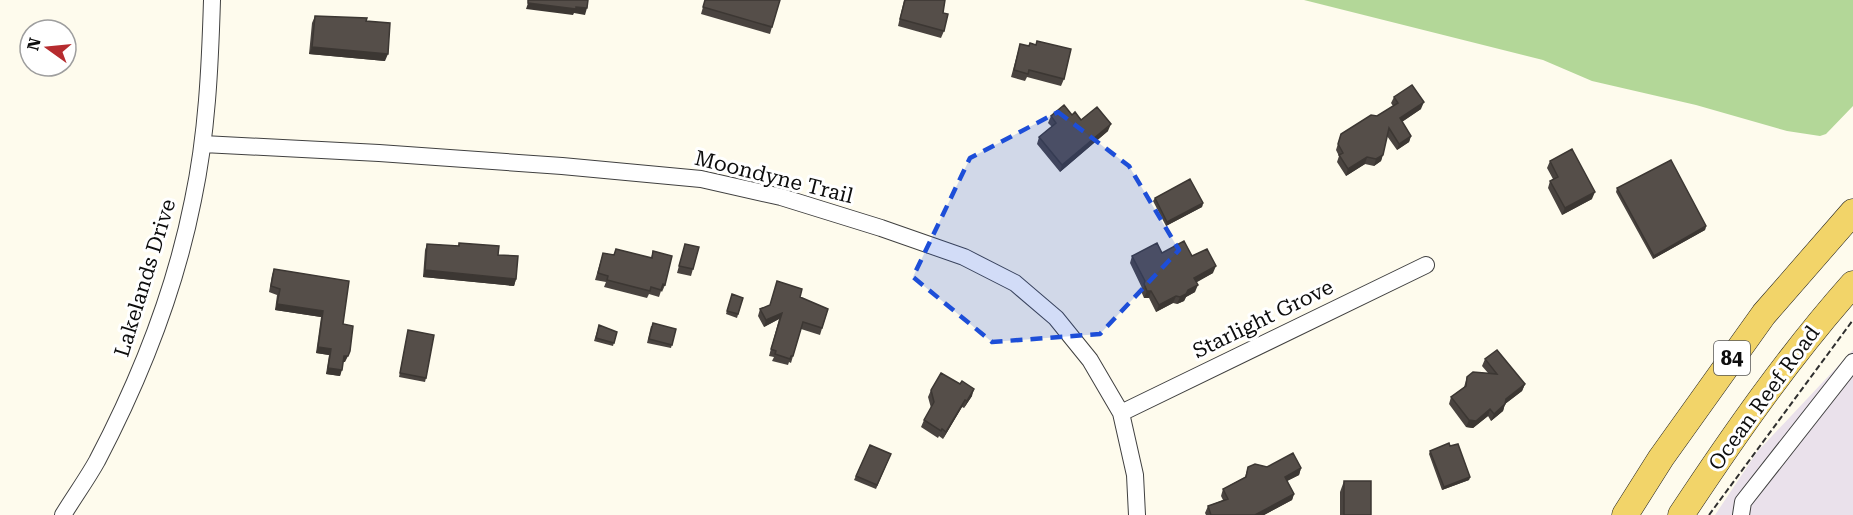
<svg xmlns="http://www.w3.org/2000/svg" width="1853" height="515" font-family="'Roboto Serif',serif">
  <rect width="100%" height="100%" fill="#fefbed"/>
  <path fill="#eae1eb" d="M1853 350V515H1715L1757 452Z"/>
  <path fill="#b3d798" d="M1304 0H1853V106L1826 134 1820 136 1787 131 1696 105 1592 81 1543 60Z"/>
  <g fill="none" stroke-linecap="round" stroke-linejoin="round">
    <defs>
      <path id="minor" d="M203 144 379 153 562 166 701 179 781 197 881 228 964 257 1015 283 1056 318 1090 360 1121 413 1135 475 1137 515
        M1121 413 1426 265
        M63 515C74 497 87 479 97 461 140 379 175 291 193 200 207 134 210 67 212 0
        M1741 515 1743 502 1853 362"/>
      <path id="primary" d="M1625 515 1661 458 1764 314 1853 212
        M1681 515C1734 435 1789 356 1853 284"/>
    </defs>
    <use href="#minor" stroke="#404040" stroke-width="18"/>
    <use href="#primary" stroke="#1e1e1e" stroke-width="27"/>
    <path stroke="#2f2f2f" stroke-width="2" stroke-dasharray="6 3" stroke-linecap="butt" d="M1709 515 1853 320"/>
    <use href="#minor" stroke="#fff" stroke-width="16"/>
    <use href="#primary" stroke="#f2d469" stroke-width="26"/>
  </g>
  <path fill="#49433f" d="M705 0 772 27 770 34 701 14Z
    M904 0H945L943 13 944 31 941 38 898 26Z
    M315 16 366 21 385 61 309 54 312 23Z
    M1020 44 1029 46 1064 79 1061 86 1027 77 1025 81 1011 77Z
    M1394 97 1421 109 1402 122 1411 136 1409 142 1397 150 1387 136 1381 161 1374 166 1365 164 1346 176 1337 162 1339 156 1336 150 1341 134 1377 116 1393 106 1391 103Z
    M1072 115 1108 131 1060 172 1037 144 1039 137 1052 127 1048 123 1051 116Z
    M1550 161 1592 199 1562 215 1548 188 1550 181 1553 179 1547 168Z
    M1617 188 1706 226 1705 230 1653 259 1616 192Z
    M1155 198 1203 203 1202 207 1166 226 1153 201Z
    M459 243 498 255 516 279 514 286 423 277 425 250 427 244 458 246Z
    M685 244 693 269 691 276 677 273Z
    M616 249 651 258 653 251 665 285 662 292 661 291 659 297 649 294 647 298 604 287 606 282 595 280 603 253 614 255Z
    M1162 253 1213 273 1196 282 1195 292 1186 297 1184 301 1177 304 1173 303 1156 312 1149 298H1144L1141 291 1142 288 1130 263 1132 256Z
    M274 269 343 324 345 362H343L340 376 326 374 329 355 316 353 321 317 275 310 277 295 269 292 272 275Z
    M732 294 743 298 737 318 726 314Z
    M800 297 828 309 820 335 801 329 791 363 789 362 788 365 772 361 774 357 769 356 779 319 764 327 758 316 760 309Z
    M599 325 617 332 613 346 594 341Z
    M651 326 676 329 671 348 647 343Z
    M408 330 426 378 425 382 399 377Z
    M1485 359 1525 384 1522 391 1505 404 1503 411 1491 421 1488 416 1473 428 1466 427 1449 404 1451 397 1464 387 1467 377 1488 373 1482 366Z
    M931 390 972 396 964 408 962 407 943 439 939 436 938 438 921 427 924 420 931 408 928 397Z
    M870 445 891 454 876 489 854 480Z
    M1450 446 1470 477 1469 480 1442 490 1429 454 1430 451Z
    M1248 467 1301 468 1299 475 1287 481 1294 494 1292 500 1264 515H1206L1205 513 1208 506 1223 500 1221 496 1223 489 1245 477Z
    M1344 481 1371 515H1340V492Z"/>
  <path fill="#3c3733" d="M528 3 576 7 587 8 585 15 574 13 573 15 526 9Z
    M312 47 388 54 385 61 309 54Z
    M1424 102 1421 109 1397 125 1400 118Z
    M1111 124 1108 131 1060 172 1062 165Z
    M1411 136 1409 142 1397 150 1399 144Z
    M1383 155 1381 161 1374 166 1376 159Z
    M1367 157 1365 164 1346 176 1348 169Z
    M1595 192 1592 199 1562 215 1565 208Z
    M1203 203 1202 207 1166 226 1167 222Z
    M1706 226 1705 230 1653 259 1654 256Z
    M1216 266 1213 273 1192 285 1194 278Z
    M425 270 516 279 514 286 423 277Z
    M1198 285 1195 292 1186 297 1184 301 1177 304 1180 297 1188 290Z
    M1147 291H1151L1149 298H1144Z
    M1176 296 1173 303 1156 312 1159 305Z
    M277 304 323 311 321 317 275 310Z
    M782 313 779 319 764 327 766 320Z
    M318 347 331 349 329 355 316 353Z
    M344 356H348L345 362H342Z
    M328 368 342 370 340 376 326 374Z
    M1525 384 1522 391 1505 404 1503 411 1491 421 1494 414 1506 399Z
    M974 389 972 396 964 408 967 401Z
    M965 400 962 407 943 439 946 432Z
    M1490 409 1488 416 1473 428 1466 427 1469 420Z
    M1301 468 1299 475 1283 483 1285 477Z
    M1470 477 1469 480 1442 490 1444 487Z
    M1294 494 1292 500 1264 515H1255Z"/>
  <path fill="#554e49" stroke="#3c3733" stroke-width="1.5" d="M528 0H588L587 8 576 7V9L528 3Z
    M705 0H780L772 27 703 7Z
    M905 0H945L943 13 948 14 944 31 900 19Z
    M315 16 367 18 366 21 390 23 388 54 312 47Z
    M1037 41 1071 49 1064 79 1029 70 1028 74 1014 70 1020 44 1029 46 1030 43 1036 45Z
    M1412 85 1424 102 1400 118 1411 136 1399 144 1389 128 1383 155 1376 159 1367 157 1348 169 1339 155 1343 153 1338 144 1341 134 1371 115 1377 116 1398 103 1394 97Z
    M1064 105 1072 115 1075 112 1081 120 1097 107 1111 124 1062 165 1039 137 1056 123 1051 116Z
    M1572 149 1595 192 1565 208 1550 181 1558 177 1550 161Z
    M1671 160 1706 226 1654 256 1617 188Z
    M1190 179 1203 203 1167 222 1155 198Z
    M1184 241 1192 256 1207 249 1216 266 1194 278 1198 285 1188 290 1186 294 1180 297 1176 296 1159 305 1151 291H1147L1144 284 1145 281 1132 256 1157 243 1162 253Z
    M459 243 499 246 498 255 518 256 516 279 425 270 427 244 459 246Z
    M685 244 699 247 693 269 679 266Z
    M616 249 652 258 653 251 672 256 665 285 663 284 661 290 651 287 650 291 607 280 608 276 598 273 603 253 614 255Z
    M274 269 349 281 343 324 353 326 350 351 348 356H344L342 370 328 368 331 349 318 347 323 311 277 304 280 289 271 286Z
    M777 281 802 289 800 297 828 309 822 328 803 322 793 356H791L790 359 775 354 776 351 771 349 782 313 766 320 760 309 770 305Z
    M732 294 743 298 738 314 727 311Z
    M653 323 676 329 672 345 649 339Z
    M599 325 617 332 614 343 596 338Z
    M408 330 434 335 426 378 400 373Z
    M1497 350 1525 384 1506 399 1505 404 1494 414 1490 409 1476 421 1469 420 1451 397 1466 386 1467 377 1473 372 1497 374 1485 359Z
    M941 373 960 384 962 381 974 389 967 401 965 400 946 432 942 429 941 431 924 420 934 402 931 390Z
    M1449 443 1450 446 1458 444 1470 477 1444 487 1430 451Z
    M870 445 891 454 877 485 856 476Z
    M1293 453 1301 468 1285 477 1294 494 1255 515H1211L1208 506 1228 499 1223 489 1246 477 1248 467 1255 464 1267 467Z
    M1344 481H1371V515H1344Z"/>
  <path fill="#1d4ed8" fill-opacity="0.2" stroke="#1d4ed8" stroke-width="4.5" stroke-dasharray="12 8" stroke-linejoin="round" d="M1058 112 1129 166 1179 250 1100 334 992 342 913 277 970 158Z"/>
  <g text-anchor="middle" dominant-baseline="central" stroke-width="6" stroke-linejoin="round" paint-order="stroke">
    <rect fill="#fff" stroke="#565656" stroke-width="1.5" x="1714" y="341" width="36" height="34" rx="4.5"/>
    <g font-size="20" font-weight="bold" fill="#0d0d0d">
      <text x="1732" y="358">84</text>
    </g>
    <g font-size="21" fill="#0d0d0d" stroke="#fff">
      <text transform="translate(774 177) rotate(14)">Moondyne Trail</text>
      <text transform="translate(145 278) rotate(-73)">Lakelands Drive</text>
      <text transform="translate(1263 319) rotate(-26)">Starlight Grove</text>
      <text transform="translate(1764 398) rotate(-54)">Ocean Reef Road</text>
    </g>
  </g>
  <g transform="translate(48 48) rotate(285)"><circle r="28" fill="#ffffff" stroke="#9e9e9e" stroke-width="1.5"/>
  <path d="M0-4.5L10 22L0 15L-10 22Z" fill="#b62b2e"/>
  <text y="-9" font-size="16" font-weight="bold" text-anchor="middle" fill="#0d0d0d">N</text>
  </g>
</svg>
